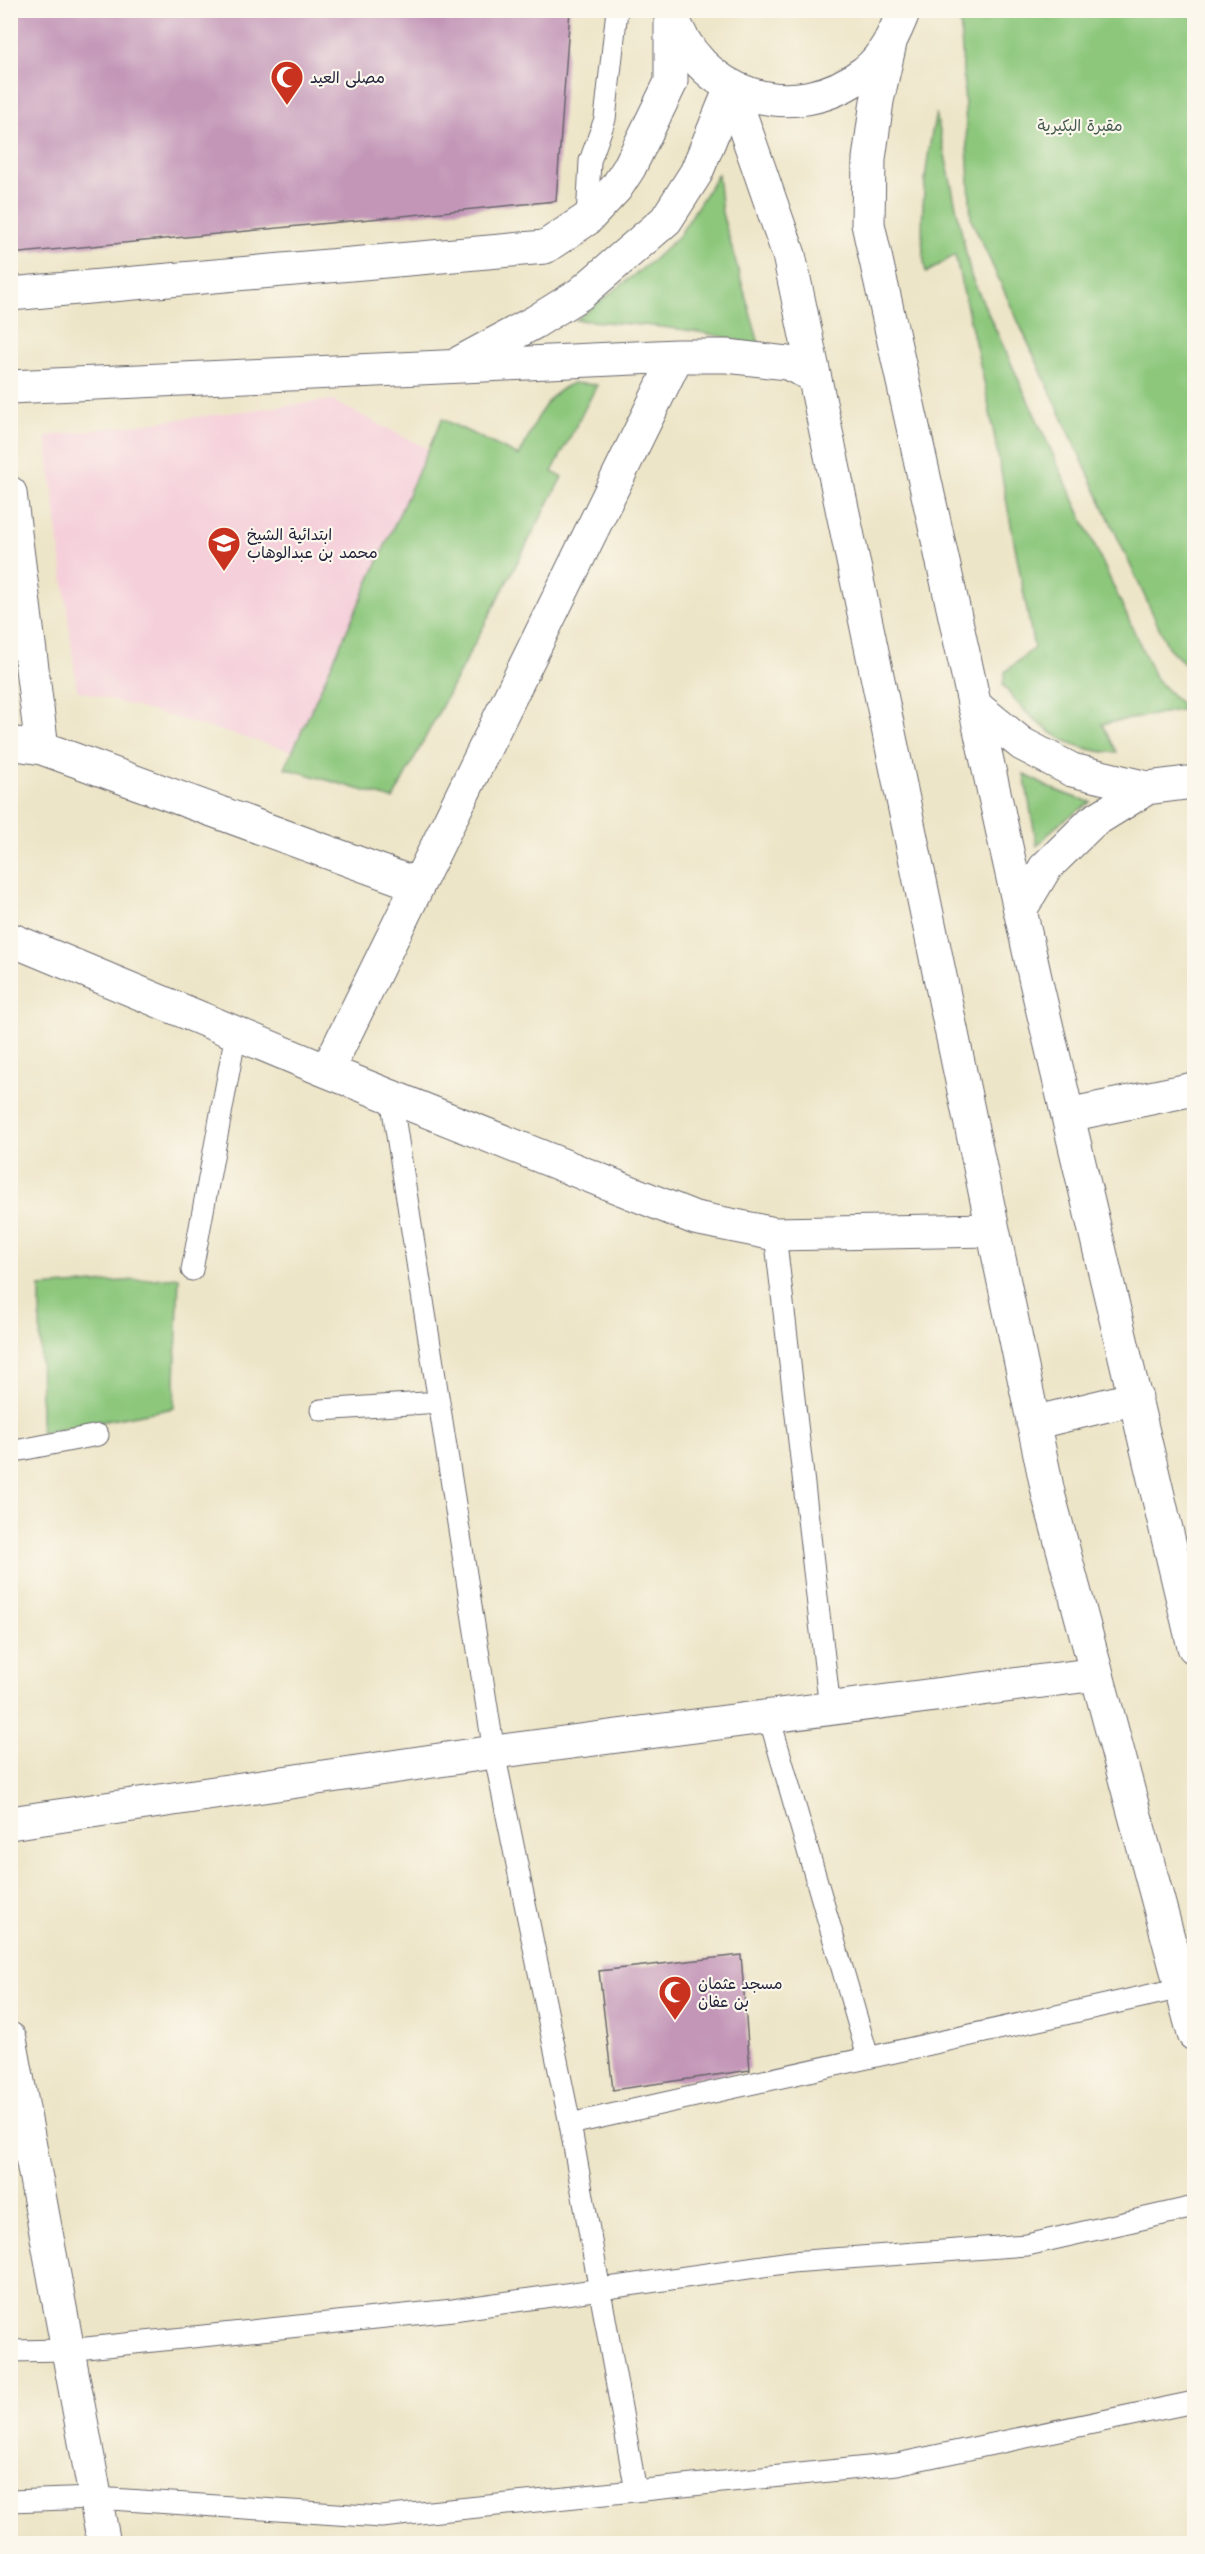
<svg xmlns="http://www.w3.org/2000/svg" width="1205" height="2554" font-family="'Shantell Sans','Playpen Sans Arabic',sans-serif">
  <rect width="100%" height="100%" fill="#fbf7ec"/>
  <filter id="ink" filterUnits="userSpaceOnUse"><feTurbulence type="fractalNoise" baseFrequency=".0167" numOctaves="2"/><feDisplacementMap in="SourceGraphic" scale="12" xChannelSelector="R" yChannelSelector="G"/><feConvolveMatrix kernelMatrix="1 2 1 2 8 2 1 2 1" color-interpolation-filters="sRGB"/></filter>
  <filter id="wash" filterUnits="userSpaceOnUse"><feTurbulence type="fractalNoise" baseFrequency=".008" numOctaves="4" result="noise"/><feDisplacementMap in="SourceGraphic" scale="24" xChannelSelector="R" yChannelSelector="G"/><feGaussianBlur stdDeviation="1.35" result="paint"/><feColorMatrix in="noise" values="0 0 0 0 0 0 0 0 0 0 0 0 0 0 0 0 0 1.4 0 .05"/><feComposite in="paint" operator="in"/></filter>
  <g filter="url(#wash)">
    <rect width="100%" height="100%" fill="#ede5c7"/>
    <path fill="#f5cfda" d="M331 400 436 453 306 755 77 690 46 436Z"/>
    <path fill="#8cc77b" stroke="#57745b" stroke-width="1.5" d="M965 11H1194V673L1168 647 971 219 960 16Z
      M936 113 971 276 1156 679 1186 709 1102 724 1117 752C1069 754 1029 721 1003 685L1005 672 1034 648 985 386 955 255 926 273C917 232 926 156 936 113Z
      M718 174 722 213 760 347C699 327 640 325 576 320L652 261 679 236Z
      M573 383 597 385 552 472 562 477 393 799 285 768 442 419 519 456C534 428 542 395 573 383Z
      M1024 774C1046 787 1066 796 1091 802L1057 825 1037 846Z
      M179 1277 174 1408 41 1433 40 1287Z"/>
    <g id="blocks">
      <path fill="#c396b8" d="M10 10H570L556 201 10 254Z
        M741 1955 750 2070 613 2090 599 1971Z"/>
    </g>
  </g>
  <g filter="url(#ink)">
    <use href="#blocks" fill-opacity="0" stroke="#69666c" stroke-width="1.5"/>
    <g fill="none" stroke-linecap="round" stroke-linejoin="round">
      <defs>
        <path id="service" d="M587 219 590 161 605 119 617 10
          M391 1097 494 1752 570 2124 1182 1988
          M775 1234 830 1709
          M192 1270 236 1033
          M321 1410 439 1402
          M10 1452 98 1435
          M769 1717 868 2057
          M570 2124 636 2491
          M10 2351 67 2350 453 2310 791 2262 1027 2245 1194 2207
          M10 2501 96 2498 381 2517 897 2464 1194 2402"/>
        <path id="minor" d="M10 294 545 247 587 219 616 188 629 168 671 82V15
          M461 362 535 322 580 294 666 220 696 173 731 88
          M10 387 677 356H727L787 363 814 376
          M10 493 42 748
          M974 705 1022 744 1072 770 1147 788 1194 782
          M10 743 42 748 418 885
          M1020 910 1045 868 1092 822 1147 788
          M10 939 327 1071 695 1218 775 1234 991 1230
          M327 1071 677 356
          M1068 1115 1194 1089
          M10 1823 494 1752 1097 1674
          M10 2039 104 2544"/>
        <path id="tertiary" d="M670 10C697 97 793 127 865 72 885 56 895 33 904 10
          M890 43 877 101 869 159 868 224 1036 982 1194 1647
          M731 88 789 255 1049 1497 1194 2034
          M1033 1423 1136 1398"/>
      </defs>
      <use href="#service" stroke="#69666c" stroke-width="23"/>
      <use href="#minor" stroke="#69666c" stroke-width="35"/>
      <use href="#tertiary" stroke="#69666c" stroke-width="35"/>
      <use href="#service" stroke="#fff" stroke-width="21"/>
      <use href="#minor" stroke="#fff" stroke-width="33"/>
      <use href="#tertiary" stroke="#fff" stroke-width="33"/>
    </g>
  </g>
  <defs>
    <symbol id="mosque-pin" viewBox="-11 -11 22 30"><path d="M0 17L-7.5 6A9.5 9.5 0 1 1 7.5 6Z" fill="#c8321e" stroke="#fbf7ec"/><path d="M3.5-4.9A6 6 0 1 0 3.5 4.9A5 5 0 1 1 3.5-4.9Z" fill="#fff"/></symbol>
    <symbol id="school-pin" viewBox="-11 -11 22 30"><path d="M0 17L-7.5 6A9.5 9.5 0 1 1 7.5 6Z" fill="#c8321e" stroke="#fbf7ec"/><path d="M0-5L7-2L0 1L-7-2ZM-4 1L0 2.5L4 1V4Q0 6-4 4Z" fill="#fff"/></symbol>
  </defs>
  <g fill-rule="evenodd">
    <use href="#mosque-pin" x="268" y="58" width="38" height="52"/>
    <use href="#school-pin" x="205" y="524" width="38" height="52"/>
    <use href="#mosque-pin" x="656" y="1973" width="38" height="52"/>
  </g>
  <g text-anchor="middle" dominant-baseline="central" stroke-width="4.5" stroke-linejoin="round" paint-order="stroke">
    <g font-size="16" fill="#22223b" stroke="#fbf7ec" text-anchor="start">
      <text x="310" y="77">مصلى العيد</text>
      <text x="247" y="534">ابتدائية الشيخ<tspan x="247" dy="18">محمد بن عبدالوهاب</tspan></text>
      <text x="698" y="1983">مسجد عثمان<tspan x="698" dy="18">بن عفان</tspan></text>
    </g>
    <g font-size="16" fill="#475c51" stroke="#fbf7ec">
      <text x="1080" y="125">مقبرة البكيرية</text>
    </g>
  </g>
  <rect width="1205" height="2554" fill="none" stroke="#fbf7ec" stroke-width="36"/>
</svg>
